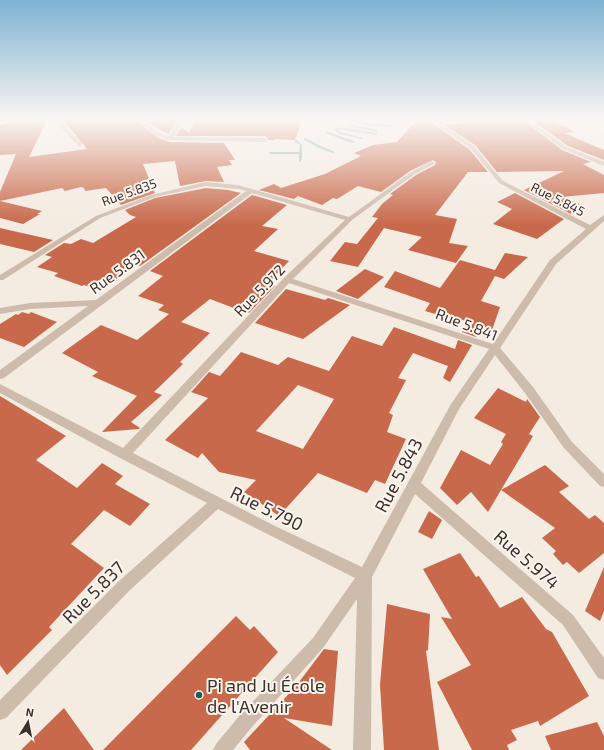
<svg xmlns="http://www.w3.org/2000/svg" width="604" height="750" font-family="'Exo 2',sans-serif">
  <rect width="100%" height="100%" fill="#f4ebe1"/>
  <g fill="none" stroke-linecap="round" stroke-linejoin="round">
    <path fill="#7fb0b2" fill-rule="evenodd" d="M359 121 375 124 392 125 393 126 392 127 375 126 358 123Z
      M348 124 377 130 378 131 377 132 349 126Z
      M337 127 377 133 378 134 377 135 338 129Z
      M335 128H337L341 132 363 138 362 139 339 134 335 130Z
      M326 131 354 141V142L352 143 325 133Z
      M304 138H306L321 146 335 152 333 153 319 148 304 140Z
      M295 140H297L302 145V153L301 162 299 161V154H270L269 153 270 152H299L300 145 295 142Z"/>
  </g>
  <path fill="#c8694b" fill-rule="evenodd" d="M10 120H47L29 157 87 149 63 120H135L158 138 170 142 224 143 235 160H229L232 165 217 167 224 182 206 181 180 186 175 161 143 164 155 193 121 205 106 188 85 191 84 188 81 187 65 191 62 188 0 201 42 211 37 214H40L23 224 0 218V192L16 154 0 155V125L12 122Z
    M143 120H171L175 123 168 134Z
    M195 120H302L295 140 275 139V140H269L265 136H176L181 127 189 133Z
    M417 120H439L432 123 469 149 488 172H468L435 215 457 219 449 243 468 246 456 263 408 250 422 237 384 228 358 267 330 261 345 242 357 244 378 218 372 217 382 204 393 195 390 194 416 175 435 165 436 162 433 160 410 171 381 192 358 186 337 199 333 198 322 205 298 196 294 199 259 190 274 184 281 188 325 174 361 156 354 153 373 145 397 142Z
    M492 120H523L562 150 591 162 583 164 604 175V193L561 197 582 205 571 214 524 190 564 171 497 172 475 145 444 125Z
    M532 120H552L575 132 564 133 604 150V160L568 146Z
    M206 188 228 190 241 193 140 266 136 265 100 291 84 285 82 286 54 276 58 273 37 267 52 257 45 255 64 243 71 244 81 239 93 243 136 217 130 215 125 210 155 198Z
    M515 193 564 219 537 239 493 224 512 209 497 202Z
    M252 195 287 205 262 226 278 229 254 251 289 261 268 283 275 286 249 313 242 307 239 310 210 299 181 322 210 333 180 362 183 364 154 392 162 395 131 422 140 428 139 429 102 432 137 396 92 376 98 372 62 353 101 325 137 340 169 314 158 310 164 305 138 296 163 276 150 271Z
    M0 228 53 240 34 252 0 244Z
    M505 253 528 257 504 279 495 276 481 301 500 307 490 336 479 333 476 337 462 332 466 321 440 313 439 315 425 311 430 303 384 287 395 271 440 288 460 260 495 270Z
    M365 269 384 277 358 299 336 291Z
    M286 289 325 300 328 298 350 305 303 339 255 323Z
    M22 312 29 314 31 312 57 322 24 347 0 338V324L16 314 18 315Z
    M394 327 455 349 458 340 472 345 450 382 443 378 448 366 413 353 398 378 406 380 389 413 393 415 387 432 406 439 385 484 375 480 367 493 318 473 279 516 244 492 256 480 219 472 202 453 198 458 165 440 208 398 191 392 194 389 209 372 220 376 241 352 278 365 288 357 329 371 352 336 382 346ZM298 385 334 399 303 449 256 431Z
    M498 388 526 402 527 399 540 417 529 434 533 436 488 512 471 492 457 505 440 488 461 450 490 465 503 444 501 442 506 434 474 418Z
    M0 396 66 436 36 460 77 488 102 463 123 476 115 484 150 504 130 526 104 510 71 544 104 568 49 627 52 630 7 675 0 665Z
    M545 465 569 486 559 492 589 519 595 515 604 523V553L579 573 567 562 563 565 553 554 556 551 542 538 555 528 501 490Z
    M429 511 442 520 432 539 418 532Z
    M460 553 476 577 479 576 500 608 522 597 546 629 552 632 589 696 540 726 538 721 511 730 517 740 507 745 509 750H472L437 682 471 665 441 617 452 619 423 569Z
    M604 567V611L600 621 585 611Z
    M387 604 430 614 428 650 426 651 439 750H384L380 685Z
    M236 616 250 630 254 626 278 652 191 750H103Z
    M324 649 338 651 332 726 284 718 332 750H250L244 742 296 686Z
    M64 708 94 750H21Z
    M597 722 604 736V750H551L545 736Z"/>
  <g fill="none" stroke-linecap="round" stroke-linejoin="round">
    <path fill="#cdbbac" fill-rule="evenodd" d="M54 120H59L82 144V146H78Z
      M136 120C148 120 156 134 169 136L179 120H183L174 137 265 138 268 140 265 142 170 140 158 137Z
      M454 120H475L440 124 474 146 503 181 590 225 604 215V221L556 264 500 348 533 387 572 442 604 474V487L600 486 564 448 525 393 495 355 459 409 421 483 573 615 604 658V680L598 678 563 625 415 494 372 577 371 750H353L357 599 323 648 252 727 233 750H213L216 744 240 715 313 638 355 578 218 509 129 591 6 718 0 720V700L119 581 207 503 120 458 0 393V384L123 448 284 278 345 220 252 193 4 378 0 379V370L88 306 30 309 0 314V308L30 303 96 300 246 191 238 189 206 186 155 197 100 218 3 280H0V275L96 216 151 195 206 182 238 185 349 217 411 172 432 161 434 162V164L415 174 352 220 293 279 493 344 550 260 586 229 499 183 470 148 433 123ZM289 283 489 349 451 404 362 567 277 527 133 453Z
      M524 120H529L567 147 604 162V166L563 149Z"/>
  </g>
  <linearGradient id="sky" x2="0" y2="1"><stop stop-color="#7eb2d2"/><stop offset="0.53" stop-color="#faf6f2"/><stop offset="1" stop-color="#faf6f2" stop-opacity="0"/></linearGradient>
  <rect width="604" height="225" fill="url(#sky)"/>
  <circle fill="#1f5a5e" stroke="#fbf5ee" stroke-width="1.5" cx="199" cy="695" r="4"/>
  <g text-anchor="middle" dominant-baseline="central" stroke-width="4" stroke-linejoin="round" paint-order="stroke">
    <g font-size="13" fill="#3b302b" stroke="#fbf5ee">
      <text transform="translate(129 192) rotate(-20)">Rue 5.835</text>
      <text transform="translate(558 199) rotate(27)">Rue 5.845</text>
    </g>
    <g font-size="15" fill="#3b302b" stroke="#fbf5ee">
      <text transform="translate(117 271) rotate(-36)">Rue 5.831</text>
      <text transform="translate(259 290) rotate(-46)">Rue 5.972</text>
      <text transform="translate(467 324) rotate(21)">Rue 5.841</text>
    </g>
    <g font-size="18" fill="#3b302b" stroke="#fbf5ee">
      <text transform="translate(398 475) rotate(-62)">Rue 5.843</text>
      <text transform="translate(267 508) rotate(26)">Rue 5.790</text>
      <text transform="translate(527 559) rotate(41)">Rue 5.974</text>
      <text transform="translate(93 592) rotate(-45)">Rue 5.837</text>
    </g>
    <g font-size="18" fill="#3b302b" stroke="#fbf5ee" text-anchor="start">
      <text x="207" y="685">Pi and Ju École<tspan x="207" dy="21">de l'Avenir</tspan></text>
    </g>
  </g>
  <g transform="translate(28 722) rotate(10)" stroke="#fbf5ee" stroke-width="3" paint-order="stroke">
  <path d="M0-3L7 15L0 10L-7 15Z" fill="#3b302b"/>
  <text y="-6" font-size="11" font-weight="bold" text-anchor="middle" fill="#3b302b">N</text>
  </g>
</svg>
